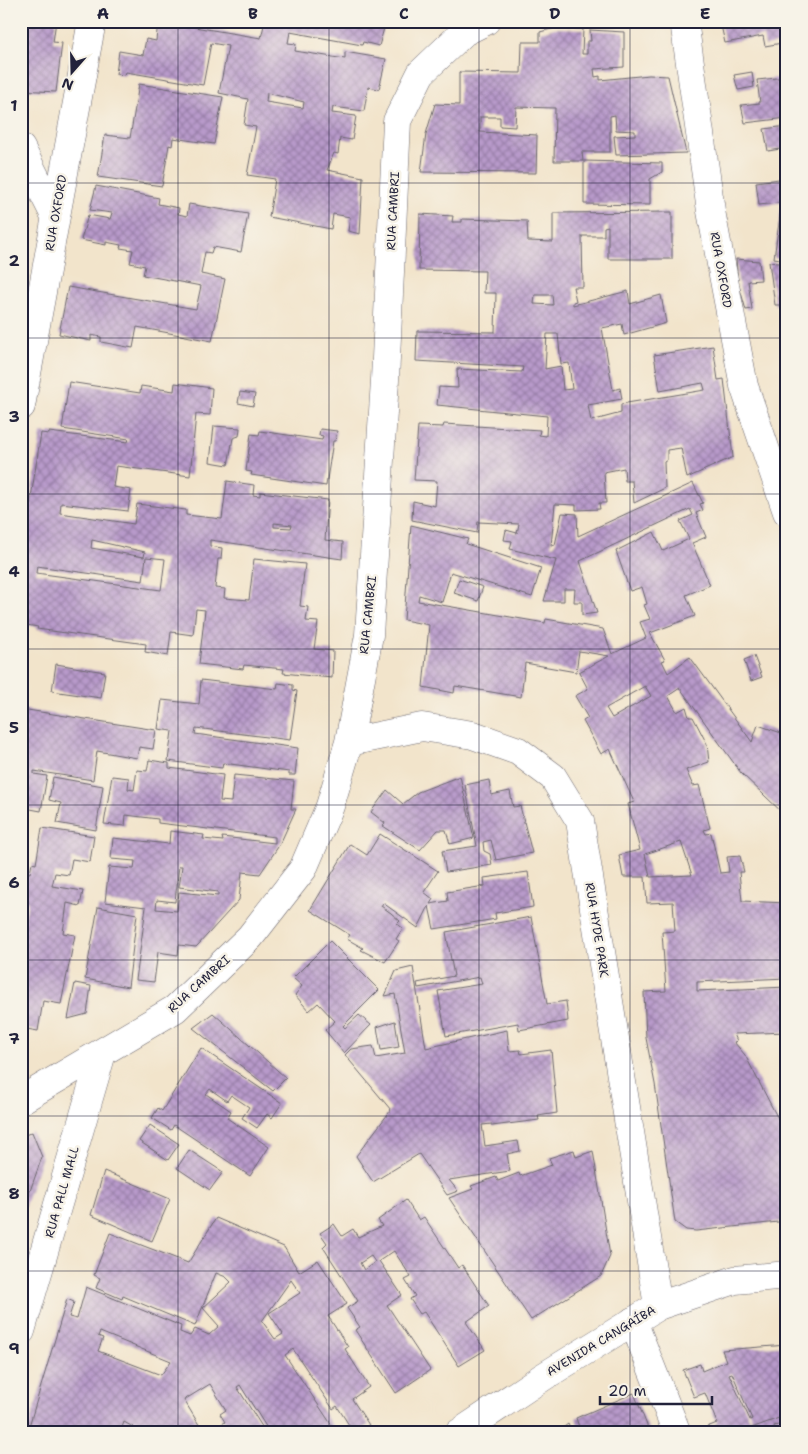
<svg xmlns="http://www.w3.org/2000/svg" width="808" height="1454" font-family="'Shantell Sans',sans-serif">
  <defs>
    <pattern id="building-cross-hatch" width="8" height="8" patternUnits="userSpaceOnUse" patternTransform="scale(1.25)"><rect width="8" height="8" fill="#b89aca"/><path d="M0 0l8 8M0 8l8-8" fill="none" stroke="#957da5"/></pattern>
  </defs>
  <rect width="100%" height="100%" fill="#f7f3e8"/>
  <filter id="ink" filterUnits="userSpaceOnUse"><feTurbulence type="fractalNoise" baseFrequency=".02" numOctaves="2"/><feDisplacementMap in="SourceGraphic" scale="10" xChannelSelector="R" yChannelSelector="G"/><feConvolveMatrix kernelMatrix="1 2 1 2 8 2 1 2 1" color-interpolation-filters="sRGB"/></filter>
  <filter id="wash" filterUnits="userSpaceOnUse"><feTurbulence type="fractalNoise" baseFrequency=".0096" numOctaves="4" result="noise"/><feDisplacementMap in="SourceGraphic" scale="20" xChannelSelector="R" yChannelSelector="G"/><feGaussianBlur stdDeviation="1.12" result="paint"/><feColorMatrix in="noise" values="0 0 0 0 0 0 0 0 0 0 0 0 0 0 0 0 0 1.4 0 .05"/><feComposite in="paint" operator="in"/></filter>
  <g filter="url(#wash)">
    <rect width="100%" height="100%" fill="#f2e4cb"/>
    <g id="blocks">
      <path fill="url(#building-cross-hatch)" fill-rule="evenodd" d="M21 21H56L53 42 62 43 56 92 21 90Z
        M158 21 261 38 265 21H386L379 46 363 42 362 45 290 32 288 43 296 44 295 51 345 59V52L386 59 379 89 368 87 364 111 333 107 332 113 356 116 352 140 340 138 338 154 334 153 327 170 363 177 360 234 348 231 350 217 333 214 331 229 269 217 275 179 247 175 256 127 244 125 248 99 219 93 228 46 211 43 203 85 126 72 125 75 116 74 119 51 143 55 146 39 156 41ZM267 93 304 102 303 108 266 102Z
        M720 21H787V30L780 31 782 43 765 46 763 36 725 43Z
        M555 28 583 29 582 54H587V41H591L590 30 624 32V67L594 69 595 77 600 76V80L649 75 668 76 686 153 616 155 614 136 635 135V131L616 130 615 115 610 116V152H582L583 161H554L555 108 516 107 515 127 500 126V117H480V132L537 135 536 173 421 172 426 134 435 104 459 105V72L521 73 522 42H540V32Z
        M752 72 754 87 738 90 734 75Z
        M787 77V118L745 123 741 105 760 103 757 80Z
        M139 84 223 97 214 144 173 138 172 146 169 145 162 186 98 177 105 135 130 138Z
        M787 126V148L768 151 764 129Z
        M584 161 662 163V172L650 179V205L584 204Z
        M787 178V202L759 205 756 182Z
        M96 186 159 198 158 204 179 208 178 214 187 216 189 204 248 214 241 252 213 247 211 253 205 252 201 274 225 279 212 341 137 327 133 348 101 342V337L91 335V341L59 334 68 287 196 309 201 286 143 275 145 266 130 263 133 250 120 248 121 245 106 242V245L81 240 88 215 110 219 112 213 90 210Z
        M781 209H787V260L774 258Z
        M672 212V259H608V226L604 227V236H582L583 287H573L576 301 573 302V305L628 291 630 304 661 295 666 323 624 335 622 324 602 328 613 390 620 388 622 399 588 405 591 421 621 413V404L705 390 703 383 660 391 654 355 713 346 718 380 724 379 733 457 687 478 681 448 667 450V460L664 462 665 488 634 503 632 481H625L624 468 604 472 606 503H599L600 509 576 510V505L555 504 551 546 555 545 562 513 577 514 578 536 693 483 703 503 700 504 703 510 696 513 706 537 692 543 710 585 686 595 695 616 650 633 665 660 662 661 668 673 690 657 752 742 758 725 787 735V817L741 773 680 688 668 696 677 712 686 707 689 717H693L707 744 709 762 686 770 693 786 699 785 710 828 704 830 706 834 711 833 720 873 729 872 727 857 740 856 744 872H739L742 901 787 903V978L697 982V991L787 987V1032L734 1034 737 1041 734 1042 745 1055 787 1136V1221L696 1231 686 1230 675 1222 655 1084 646 1038 644 992 666 991 662 932 675 931 673 902 647 903 645 877H623L619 855 640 850 628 804 634 802 610 749 601 754 583 721 588 718 575 696 588 689 579 672 609 656 579 651 576 672 525 663 521 697 455 686 454 693 423 687 429 625 404 620 411 525 468 539 466 544 541 568 532 597 451 572 442 602 419 595 418 601 545 623 546 619 603 629 612 654 646 638 640 622 650 619 644 605 647 604 642 587 630 591 616 551 654 532 663 551 689 539 680 521 693 515 690 509 580 561 597 613 582 615V602H574L575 589H564V601H544L556 560 510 549 512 541 504 540 506 530 517 533 519 524 478 522 477 533 412 520 413 501 435 506 437 481 414 480 418 426 443 427 444 424 540 430 539 435 546 436 547 416 437 405 439 387 458 388 457 369 522 372 523 367 416 361 417 331 495 332 496 293H484L485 271 419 270 420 214 453 216 452 222H462V219L527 221 528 241 553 242V213ZM535 295H552L553 305 534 304ZM547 334H558L561 364 569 363 572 389 563 390 561 366 545 369ZM645 686 651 696 612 718 606 708ZM681 842 692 875 650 877 645 854Z
        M736 259 759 261 761 280 748 281 752 309 746 310 738 282Z
        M769 262 787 264V323L781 305H775Z
        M69 382 140 393 141 386 174 391 175 383 212 388 210 415 196 414 190 476 116 466 113 487 131 490 128 511 61 503 60 513 134 524 137 504 186 510V515L222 519 227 481 254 485 253 495 260 496V492L328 500 325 540 343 542 342 559 210 540V546L222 548 221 559H218L215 588 225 589 224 598 249 600 254 559 305 564 300 606 308 607 306 621 318 622 314 649 333 651 332 678 283 673 284 669 244 665 243 669 199 664 205 610 196 609 193 635 171 632 168 656 145 652 146 644 37 629 38 627 21 624V562L41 433 49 434V432L128 442 129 439 62 429ZM274 523 292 525 291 528 274 527ZM92 540 145 552 144 557 91 548ZM146 557 165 559 161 590 36 573 37 566 143 581Z
        M240 392 255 394 253 406 238 403Z
        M214 426 240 428 239 436 233 438 228 465 210 462Z
        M320 429 337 431 335 441H333L326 486 251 475 252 472 246 471 251 434 259 435 260 431 322 440 323 436 319 435Z
        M459 579 483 587 478 601 454 593Z
        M754 656 762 677 751 681 744 660Z
        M56 664 105 672 101 698 52 691Z
        M201 680 277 689 278 683 293 685V690L297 691 290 740 196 728 195 734 298 748 295 775H289V772L223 763 222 768 168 761 172 731 158 729 162 700 199 704Z
        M21 709 156 730 153 749 139 747 137 758 97 751 93 780 34 771V774L47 776 41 811 25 808 21 825Z
        M149 760 169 763V768L223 775 220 801 231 802 234 775 294 781 291 809H296L280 844 260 874 242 872 239 900 198 945 196 947 179 945 178 955 158 952 154 982 136 980 146 907 105 902 109 867 134 869 135 861 111 859 113 838 169 844 170 831 204 835 203 839 223 841 222 837 275 843V837L158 823V819L126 815 125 826 104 824 112 776 129 778 128 789 134 790 137 770 147 771ZM179 866H182L179 887 218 892V896L179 892 177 911 156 909 157 900 175 902Z
        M460 776 474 838 450 844 446 830H438L420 850 383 826 385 823 371 812 387 790 403 804 418 792Z
        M53 777 103 786 96 830 57 823 61 803 49 800Z
        M489 780 491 795 510 791 513 807 520 806 532 853 496 860 491 840 483 842 484 851 490 854 492 865 446 872 442 851 477 846 465 785Z
        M42 828 94 836 90 862 72 859 69 875 55 873 52 886 83 891 80 906 67 903 63 933 75 935 61 1004 43 1001 38 1031 21 1028V941L28 901H25L21 918V871L30 873 32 863 36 864Z
        M380 834 438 871 424 892 433 899 430 904 448 901 447 892 485 886 484 878 528 872 533 907 495 913 496 919 434 929 429 906 418 928 383 903 381 906 391 913 400 921 397 924 403 928 396 939 399 941 385 962 361 950 363 948 347 939 350 935 310 910 350 844 367 855Z
        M98 907 137 914 128 987 85 979Z
        M531 917 547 1004 566 1001 568 1021 519 1030 518 1023 446 1036 438 991 482 984 480 977 418 988 417 983 454 976 446 932Z
        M330 941 379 990 343 1026 345 1028 359 1015 371 1025 344 1053 325 1030 335 1021 318 1003 309 1011 295 995 302 986 293 978Z
        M413 967 426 1048 507 1030 509 1051 520 1050 521 1054 551 1050 557 1113 538 1116 539 1120 492 1126V1124L482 1125 485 1146 518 1141 520 1151 507 1154 510 1171 449 1180 458 1191 447 1195 419 1154 373 1182 356 1156 391 1110 345 1055 351 1049 373 1046 376 1058 405 1053 395 994 385 996 396 971Z
        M75 983 91 986 87 1014 68 1019Z
        M213 1013 286 1078 273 1091 193 1028Z
        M395 1021 399 1047 381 1050 377 1027Z
        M201 1048 282 1103 272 1118 267 1114 257 1128 242 1118 249 1107 231 1095 227 1101 210 1089 206 1094 231 1111 227 1118 269 1147 250 1176 174 1125 171 1130 152 1118 158 1108 162 1111Z
        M150 1125 179 1144 168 1160 139 1141Z
        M32 1132 42 1157 24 1208 21 1207V1137Z
        M189 1150 223 1172 210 1190 177 1168Z
        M574 1150 576 1157 593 1151 610 1256 601 1276 531 1320 449 1198 473 1189 471 1186 496 1177 498 1181 519 1173 520 1176 552 1165 549 1158Z
        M104 1171 170 1199 152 1241 91 1215Z
        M406 1200 419 1220 424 1217 458 1268 462 1265 489 1306 466 1322 485 1350 459 1366 424 1312 420 1314 410 1299 415 1296 405 1280 411 1277 394 1251 379 1261 402 1295 387 1305 430 1370 396 1393 355 1330 360 1327 347 1308 358 1301 323 1247 327 1243 320 1233 334 1224 342 1236 353 1229 358 1237 382 1226 378 1220ZM371 1256 375 1262 364 1270 360 1263Z
        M216 1218 284 1247 299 1272 318 1260 347 1304 328 1316 348 1347 345 1349 369 1387 352 1399 369 1425 354 1433 337 1406 333 1409 293 1349 285 1355 337 1433H270L240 1385 237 1387 266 1433H212L211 1431 225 1422 220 1414 226 1410 210 1384 184 1400 204 1433H129L133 1427 124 1422 120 1433H27L67 1299 74 1302 69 1317 77 1319 86 1287 181 1326 180 1332 190 1336 195 1329 209 1335 219 1326 203 1308 231 1282 226 1277 216 1273 195 1326 123 1296 122 1299 96 1288 100 1278 94 1275 110 1233 188 1263ZM291 1280 300 1293 269 1313 283 1334 275 1339 262 1321ZM100 1332 171 1361 161 1375 98 1351 103 1338 98 1336Z
        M787 1345V1392L784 1393 787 1400V1415L738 1433H709L707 1427 717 1423 705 1393 694 1397 683 1370 700 1364 702 1371 726 1361 722 1350ZM732 1373 752 1419 750 1420 729 1374Z
        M634 1393 650 1433H581L576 1418Z
        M568 1424 572 1433H556Z
        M782 1424 785 1433H776L774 1426Z"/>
    </g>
  </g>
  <g filter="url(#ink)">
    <use href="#blocks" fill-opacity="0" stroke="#6b666d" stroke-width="1"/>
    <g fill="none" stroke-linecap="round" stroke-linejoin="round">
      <defs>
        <path id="minor" d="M684 21 711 211 744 386 787 512
          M21 148 55 216
          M21 406 92 21
          M349 742 422 727 473 735 518 751 553 777 580 821 658 1306
          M21 1100 175 1009 250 937 303 869 330 806 349 742 369 635 385 380 397 121 421 73 464 32 486 21
          M633 1321 677 1433
          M21 1331 102 1053"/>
        <path id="secondary" d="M459 1433 543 1377 658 1306 735 1280 787 1275"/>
      </defs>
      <use href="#minor" stroke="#6b666d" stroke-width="29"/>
      <use href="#secondary" stroke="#6b666d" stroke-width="29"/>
      <use href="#minor" stroke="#fff" stroke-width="28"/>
      <use href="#secondary" stroke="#fff" stroke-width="28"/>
    </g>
  </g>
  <path fill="none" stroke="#22223b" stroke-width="1" stroke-opacity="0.55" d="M178 21V1433M329 21V1433M479 21V1433M630 21V1433M21 183H787M21 338H787M21 494H787M21 649H787M21 805H787M21 960H787M21 1116H787M21 1271H787"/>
  <g text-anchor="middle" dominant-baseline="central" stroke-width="5" stroke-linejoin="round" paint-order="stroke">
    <g font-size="12" fill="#22223b" stroke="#f7f3e8">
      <text transform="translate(393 211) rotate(-87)">RUA CAMBRI</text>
      <text transform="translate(56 213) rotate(-80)">RUA OXFORD</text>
      <text transform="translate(721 270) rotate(80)">RUA OXFORD</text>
      <text transform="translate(368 615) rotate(-84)">RUA CAMBRI</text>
      <text transform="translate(597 930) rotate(81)">RUA HYDE PARK</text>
      <text transform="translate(199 984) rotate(-42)">RUA CAMBRI</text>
      <text transform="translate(62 1192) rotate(-74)">RUA PALL MALL</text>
      <text transform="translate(601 1341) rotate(-31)">AVENIDA CANGAÍBA</text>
    </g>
  </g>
  <rect width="808" height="1454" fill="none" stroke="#f7f3e8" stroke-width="55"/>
  <g transform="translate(72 72) rotate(200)" stroke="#f7f3e8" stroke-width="4" paint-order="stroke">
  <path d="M0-4L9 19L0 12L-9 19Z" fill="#22223b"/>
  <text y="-8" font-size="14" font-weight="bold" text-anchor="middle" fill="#22223b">N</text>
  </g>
  <path d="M600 1396v8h112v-8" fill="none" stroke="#22223b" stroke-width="2.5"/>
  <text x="608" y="1396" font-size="15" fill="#22223b" stroke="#f7f3e8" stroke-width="4" paint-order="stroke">20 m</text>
  <rect x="28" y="28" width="752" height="1398" fill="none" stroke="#22223b" stroke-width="2"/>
  <g font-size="16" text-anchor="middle" font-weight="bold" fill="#22223b">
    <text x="103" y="19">A</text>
    <text x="253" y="19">B</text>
    <text x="404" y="19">C</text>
    <text x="555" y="19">D</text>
    <text x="705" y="19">E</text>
    <text x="14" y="111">1</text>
    <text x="14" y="266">2</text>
    <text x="14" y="422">3</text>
    <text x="14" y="577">4</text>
    <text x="14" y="733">5</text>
    <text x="14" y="888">6</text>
    <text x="14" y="1044">7</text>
    <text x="14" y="1199">8</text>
    <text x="14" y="1354">9</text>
  </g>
</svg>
